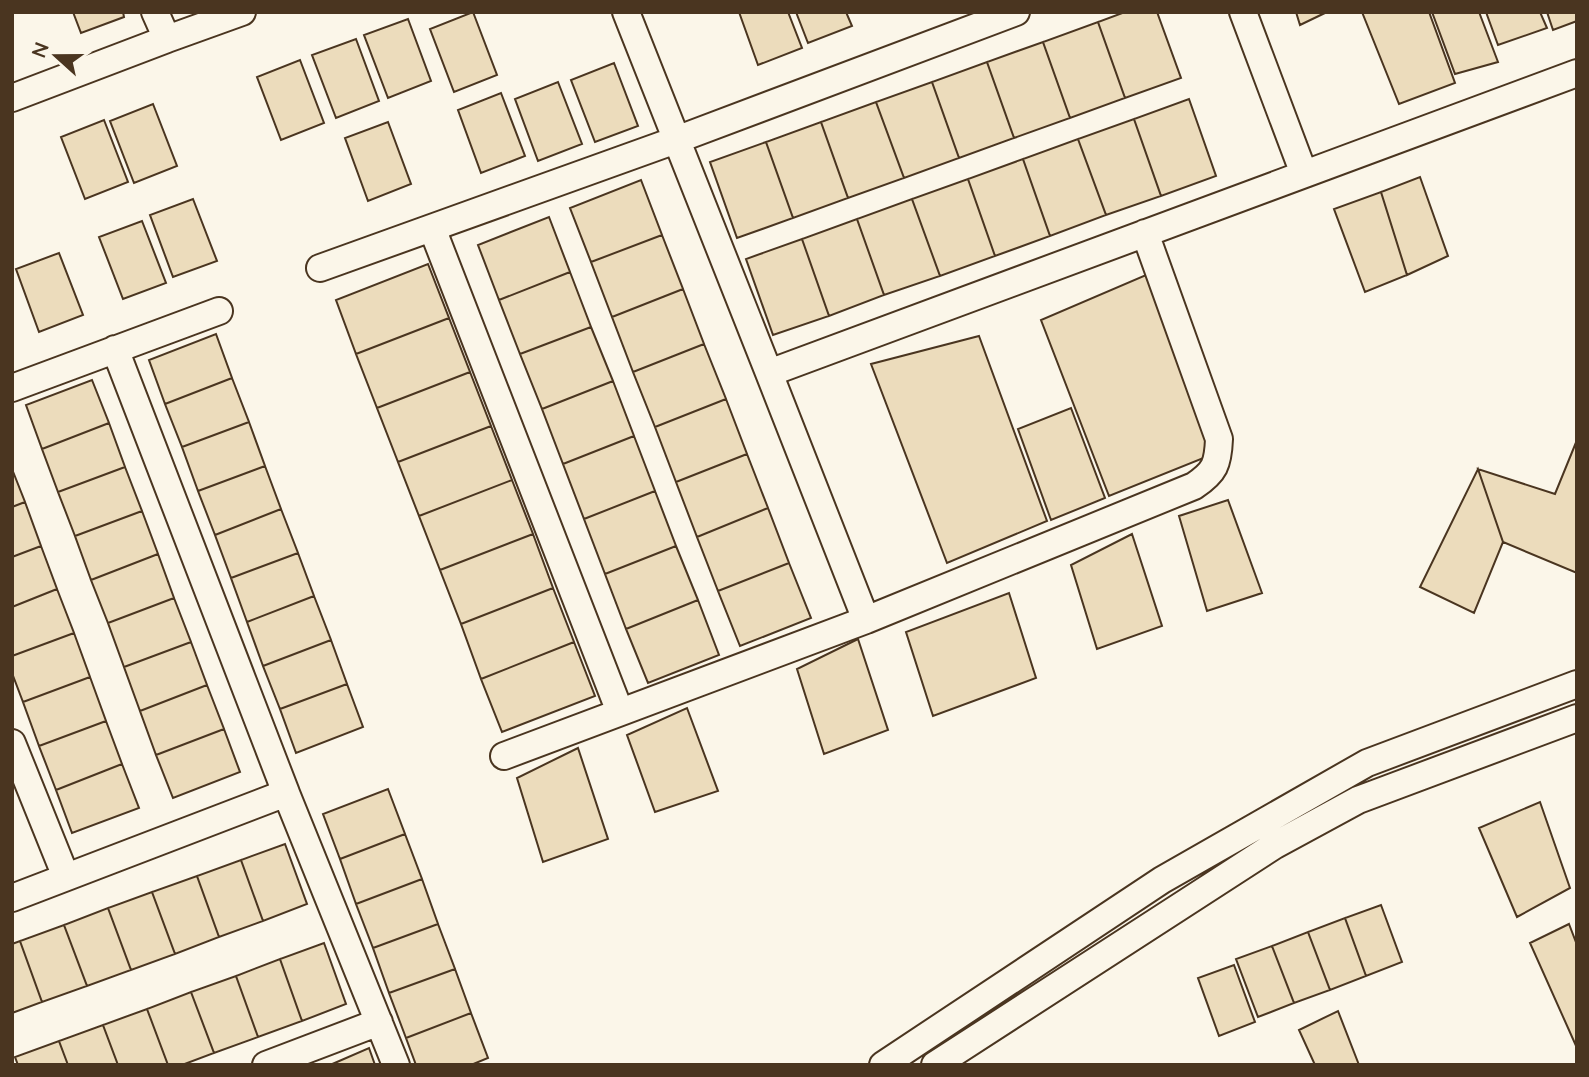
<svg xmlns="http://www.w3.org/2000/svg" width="1589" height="1077" font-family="Lato,sans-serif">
  <rect width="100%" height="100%" fill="#fbf6e9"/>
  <path fill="#ecdcbc" stroke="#4a3520" stroke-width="2" d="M73 12H123L124 17 81 33Z
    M473 12 497 75 454 92 430 29Z
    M739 12H788L802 48 758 65Z
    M796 12H846L852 26 808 43Z
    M1125 12H1157L1181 78 1125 98 1098 22Z
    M1296 12H1327L1300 25Z
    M1362 12H1429L1455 83 1399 104Z
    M1432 12H1479L1498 62 1455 74Z
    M1486 12H1540L1547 28 1498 45Z
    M1547 12H1577V21L1553 30Z
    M408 19 431 81 388 98 364 35Z
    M1098 22 1125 98 1070 118 1043 42Z
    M356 39 379 101 336 118 312 55Z
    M1043 42 1070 118 1014 138 987 62Z
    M300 60 324 123 281 140 257 77Z
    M987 62 1014 138 959 158 932 82Z
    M614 63 638 126 595 142 571 80Z
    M558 82 582 144 538 161 515 99Z
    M932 82 959 158 904 178 876 102Z
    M501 93 525 156 481 173 458 110Z
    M1189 99 1216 176 1161 196 1134 119Z
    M876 102 904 178 848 198 821 122Z
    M153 104 177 166 134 183 110 121Z
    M1134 119 1161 196 1106 215 1078 139Z
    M104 120 128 182 85 199 61 137Z
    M388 122 411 184 368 201 345 138Z
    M821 122 848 198 793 218 766 142Z
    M1078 139 1106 215 1050 236 1023 159Z
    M766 142 793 218 737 238 710 162Z
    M1023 159 1050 236 995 256 968 179Z
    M1420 177 1448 256 1407 275 1381 192Z
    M968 179 995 256 940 276 912 199Z
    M641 180 662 235 591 262 570 208Z
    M1381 192 1407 275 1365 292 1334 209Z
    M193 199 217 261 173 277 150 215Z
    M912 199 940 276 884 295 857 219Z
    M549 217 570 272 499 300 478 245Z
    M857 219 884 295 829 316 802 239Z
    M142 221 166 283 123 299 99 237Z
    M662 235 683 289 612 317 591 262Z
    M802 239 829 316 773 335 746 259Z
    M59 253 83 315 39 332 16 269Z
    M428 264 449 318 356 354 336 300Z
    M570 272 591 327 520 354 499 300Z
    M1146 275 1216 453 1109 496 1041 320Z
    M683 289 704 344 633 372 612 317Z
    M449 318 470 372 377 408 356 354Z
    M591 327 613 381 542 409 520 354Z
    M216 334 232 378 165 404 149 360Z
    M979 336 1047 521 947 563 871 364Z
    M704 344 726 399 655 427 633 372Z
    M470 372 491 426 398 462 377 408Z
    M232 378 249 422 182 447 165 404Z
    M92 380 109 423 42 449 26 405Z
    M613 381 634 436 563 464 542 409Z
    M726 399 747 454 676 482 655 427Z
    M1071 408 1105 498 1051 520 1018 429Z
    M249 422 265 466 198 491 182 447Z
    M109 423 125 467 58 492 42 449Z
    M491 426 512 480 419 516 398 462Z
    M634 436 655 491 584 519 563 464Z
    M1577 440V573L1503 542 1478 469 1555 494Z
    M747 454 768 508 697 537 676 482Z
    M265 466 281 509 215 535 198 491Z
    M125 467 142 511 75 536 58 492Z
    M12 469 25 502 12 507Z
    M1478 469 1503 542 1474 613 1420 587Z
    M512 480 533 534 440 570 419 516Z
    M655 491 676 546 605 574 584 519Z
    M1228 500 1262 593 1207 611 1179 516Z
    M25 502 41 546 12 557V507Z
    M768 508 789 563 718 591 697 537Z
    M281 509 298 553 231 578 215 535Z
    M142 511 158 554 91 580 75 536Z
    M533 534 553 588 461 624 440 570Z
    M1132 534 1162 626 1097 649 1071 565Z
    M41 546 57 589 12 607V557Z
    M676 546 698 600 626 629 605 574Z
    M298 553 314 596 247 622 231 578Z
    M158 554 174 598 108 623 91 580Z
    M789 563 811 618 740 646 718 591Z
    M553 588 574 642 481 679 461 624Z
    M57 589 74 633 12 656V607Z
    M1009 593 1036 678 933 716 906 632Z
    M314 596 331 640 263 666 247 622Z
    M174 598 191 642 124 667 108 623Z
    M698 600 719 655 648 683 626 629Z
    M74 633 90 677 23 702 12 673V656Z
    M858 639 888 730 824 754 797 669Z
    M331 640 347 684 280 709 263 666Z
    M191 642 207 685 140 711 124 667Z
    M574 642 595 696 502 732 481 679Z
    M90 677 106 721 39 746 23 702Z
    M347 684 363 727 296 753 280 709Z
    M207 685 224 729 156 755 140 711Z
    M687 708 718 791 655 812 627 735Z
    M106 721 122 764 56 790 39 746Z
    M224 729 240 772 173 798 156 755Z
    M578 748 608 839 543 862 517 778Z
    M122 764 139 808 72 833 56 790Z
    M388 789 405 834 340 859 323 814Z
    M1540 802 1570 888 1517 917 1479 828Z
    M405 834 422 879 356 904 340 859Z
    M285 844 307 904 263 921 241 860Z
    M241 860 263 921 219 937 197 876Z
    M197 876 219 937 175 954 152 892Z
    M422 879 438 924 373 948 356 904Z
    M152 892 175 954 131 970 108 908Z
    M1381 905 1402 962 1366 976 1345 918Z
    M108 908 131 970 87 986 64 925Z
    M1345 918 1366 976 1330 990 1308 932Z
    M438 924 455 969 389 993 373 948Z
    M1569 924 1577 945V1048L1530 943Z
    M64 925 87 986 42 1002 20 941Z
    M1308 932 1330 990 1294 1003 1272 946Z
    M20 941 42 1002 12 1013V944Z
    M324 943 346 1004 302 1021 280 959Z
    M1272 946 1294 1003 1258 1017 1236 959Z
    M280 959 302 1021 258 1037 236 976Z
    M1234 965 1255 1022 1219 1036 1198 978Z
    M455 969 471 1013 406 1038 389 993Z
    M236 976 258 1037 214 1053 191 992Z
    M191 992 214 1053 182 1065H168L147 1009Z
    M147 1009 168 1065H118L103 1025Z
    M1338 1011 1359 1065H1315L1299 1030Z
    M471 1013 488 1058 471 1065H416L406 1038Z
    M103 1025 118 1065H68L59 1041Z
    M59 1041 68 1065H18L15 1057Z
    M369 1048 375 1065H330Z"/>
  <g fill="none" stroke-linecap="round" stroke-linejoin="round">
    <defs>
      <path id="street" d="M626 12 769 373 1577 73
        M1243 12 1304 174
        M167 39 242 12
        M12 98 167 39 155 12
        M432 228 620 712
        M320 268 676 140 1016 12
        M115 349 286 793
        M769 373 866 620
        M12 388 219 311
        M12 743 66 877
        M504 756 866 620 1194 486C1215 472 1218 464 1219 439L1145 233
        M12 898 286 793 396 1065
        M266 1065 379 1022
        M883 1065 1162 880 1367 763 1577 684
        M935 1065 1275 845 1358 800 1577 718"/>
    </defs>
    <use href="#street" stroke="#4a3520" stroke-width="30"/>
    <use href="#street" stroke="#fbf6e9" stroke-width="26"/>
  </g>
  <rect width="1589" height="1077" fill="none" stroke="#4a3520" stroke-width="28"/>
  <g transform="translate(56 56) rotate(291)" stroke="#fbf6e9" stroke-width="5" paint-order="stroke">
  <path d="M0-5L12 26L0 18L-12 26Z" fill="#4a3520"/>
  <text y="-10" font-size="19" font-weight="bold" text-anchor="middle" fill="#4a3520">N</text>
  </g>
</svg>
